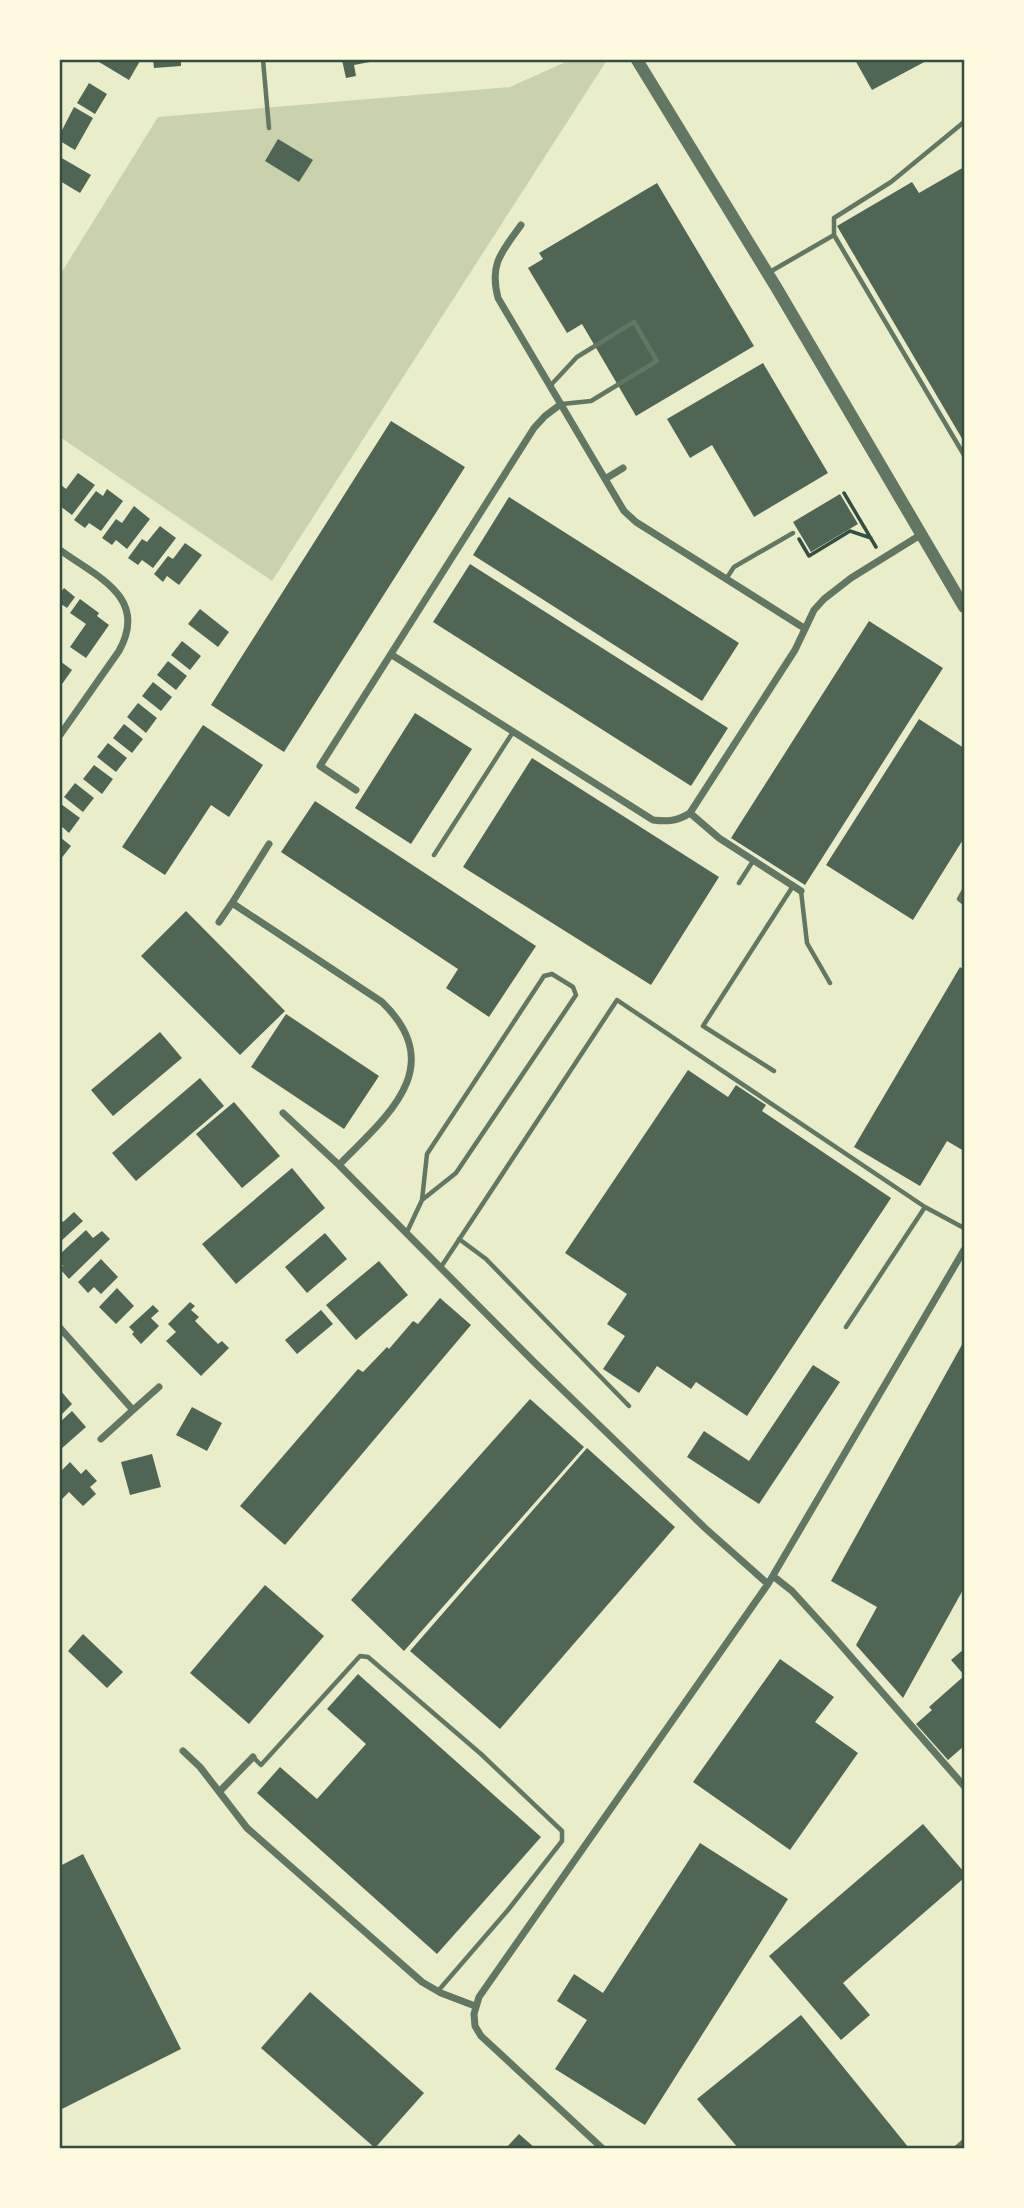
<svg xmlns="http://www.w3.org/2000/svg" width="1024" height="2208" font-family="Karla,sans-serif">
  <rect width="100%" height="100%" fill="#e9edc9"/>
  <path fill="#cad2ad" d="M570 60H607L272 581 60 437V275L158 117 510 87Z"/>
  <path fill="#4f6655" d="M100 60H137L140 61 129 80 99 62Z
    M153 60H181V66L154 68Z
    M342 60H375V61L354 65 356 76 346 78Z
    M855 60H928L872 90Z
    M89 83 107 94 95 114 77 103Z
    M74 107 93 118 75 150 60 141V134Z
    M278 139 313 160 299 182 265 161Z
    M60 157 91 175 80 193 60 181Z
    M964 167V442L837 226 912 182 919 193Z
    M657 183 754 346 636 416 582 324 567 333 528 268 543 259 539 253Z
    M763 363 828 473 754 517 712 445 690 458 667 419Z
    M391 421 465 467 284 752 211 705Z
    M78 473 95 485 72 515 60 506V487L61 485 66 489Z
    M107 489 123 501 101 531 89 523 85 528 74 520 96 491 103 496Z
    M840 494 858 524 811 552 793 522Z
    M509 497 739 643 702 701 473 555Z
    M134 506 150 519 127 549 116 540 112 545 102 538 116 519 122 523Z
    M160 526 176 538 153 568 142 560 138 565 128 558 142 539 147 542Z
    M185 543 202 555 179 585 167 576 163 582 154 574 168 556 173 559Z
    M470 564 728 728 691 786 433 622Z
    M64 588 75 597 67 608 61 604 60 606V590L61 592Z
    M80 599 99 613 97 616 109 625 86 658 70 647 86 624 70 613Z
    M200 609 229 632 218 647 188 624Z
    M869 621 943 668 805 885 731 838Z
    M182 641 201 656 190 670 171 655Z
    M60 661 72 670 60 687Z
    M168 661 187 676 176 690 157 675Z
    M153 682 172 697 161 711 142 696Z
    M138 703 157 718 146 733 127 717Z
    M415 713 472 749 411 844 355 808Z
    M919 719 964 748V838L913 920 826 865Z
    M124 724 143 739 132 753 113 738Z
    M203 725 263 765 229 817 211 805 165 875 122 847Z
    M108 743 127 758 116 772 97 757Z
    M532 758 719 877 651 985 463 867Z
    M94 765 113 779 102 794 83 779Z
    M75 783 94 798 83 812 64 797Z
    M315 801 536 946 489 1017 446 988 458 969 281 852Z
    M61 804 80 818 69 833 60 825Z
    M60 837 71 846 60 860Z
    M186 911 285 1011 240 1055 141 956Z
    M960 967 964 970V1151L947 1141 920 1186 854 1147Z
    M286 1014 379 1076 344 1129 251 1067Z
    M160 1032 182 1058 113 1116 91 1090Z
    M688 1070 728 1097 736 1085 766 1105 762 1111 891 1198 747 1416 696 1382 691 1389 657 1366 639 1393 603 1369 625 1336 607 1324 627 1294 565 1253Z
    M200 1078 224 1106 136 1181 112 1153Z
    M234 1102 280 1156 242 1188 196 1134Z
    M292 1168 325 1208 236 1284 202 1244Z
    M74 1212 83 1221 60 1242V1217L63 1222Z
    M86 1230 93 1238 102 1231 110 1239 69 1279 60 1269 63 1266 60 1262V1254Z
    M325 1233 347 1259 307 1293 285 1267Z
    M101 1259 118 1277 101 1294 94 1287 88 1293 78 1282Z
    M379 1261 408 1295 356 1340 326 1305Z
    M117 1288 134 1306 116 1324 99 1307Z
    M440 1298 471 1325 285 1545 240 1506 358 1369 363 1372 387 1347 389 1349 413 1321 418 1324Z
    M190 1302 195 1306 191 1310 199 1317 195 1321 218 1344 222 1341 229 1348 201 1376 166 1341 176 1332 168 1324Z
    M153 1305 159 1311 151 1318 159 1326 141 1344 132 1334 134 1332 129 1327Z
    M321 1310 333 1324 297 1354 285 1340Z
    M964 1341V1588L903 1698 856 1645 877 1607 831 1581Z
    M813 1365 840 1382 759 1504 687 1457 704 1431 749 1461Z
    M60 1390 72 1404 60 1416Z
    M530 1399 584 1447 404 1651 351 1600Z
    M192 1407 222 1423 207 1451 176 1435Z
    M72 1411 86 1427 61 1449 60 1422Z
    M587 1448 675 1527 500 1729 410 1651Z
    M152 1454 161 1487 130 1495 121 1462Z
    M70 1462 81 1474 86 1469 97 1481 90 1487 96 1494 83 1506 69 1492 60 1501V1472Z
    M265 1585 324 1636 249 1724 190 1673Z
    M83 1634 123 1672 107 1688 68 1651Z
    M964 1649V1675L951 1660Z
    M780 1659 834 1697 815 1722 858 1753 790 1850 693 1782Z
    M358 1674 541 1837 437 1954 257 1793 280 1767 317 1799 366 1744 327 1709Z
    M964 1676V1746L948 1760 916 1724 932 1710 929 1707Z
    M923 1824 964 1872V1878L843 1983 870 2015 841 2040 769 1956Z
    M700 1843 788 1899 645 2125 555 2069 587 2020 557 2001 574 1974 603 1993Z
    M83 1854 181 2049 60 2110V1866Z
    M310 1992 424 2093 375 2148 261 2048Z
    M801 2015 909 2148H738L697 2099Z
    M519 2134 535 2148H506Z"/>
  <g fill="none" stroke-linecap="round" stroke-linejoin="round">
    <path stroke="#344e41" stroke-width="3.5" d="M844 493 876 547
      M799 539 809 556 850 531 871 538"/>
    <path stroke="#617663" stroke-width="4.5" d="M263 60 269 128
      M964 122 891 182 834 218V235L964 455
      M768 273 834 235
      M550 386 577 357 634 322 657 361 591 401 562 404
      M726 579 734 567 793 533
      M434 855 513 732
      M739 883 753 861
      M964 890 959 899 964 903
      M801 891 807 943 830 983
      M774 1071 703 1026 793 886
      M925 1207 964 1228
      M407 1232 422 1200 456 1173 576 995 573 987 552 974 544 976 427 1154 422 1200
      M459 1239 486 1259 629 1406
      M441 1267 617 1000 925 1207 846 1327
      M253 1757 261 1765 360 1656 368 1657 481 1754 562 1831V1841L508 1910 438 1991
      M956 2148 964 2141"/>
    <path stroke="#617663" stroke-width="7" d="M521 225C502 252 489 263 498 298L624 511 636 522 804 628
      M605 479 623 468
      M60 550C97 577 149 597 119 651L60 735
      M392 655 653 820C667 822 678 821 690 813L719 838 801 891
      M356 790 320 766 534 428 545 416 561 404
      M690 813 795 650 814 610 824 599 851 578 922 534
      M269 844 232 903 382 1002C449 1067 387 1116 339 1165
      M219 922 232 903
      M283 1113 339 1165 533 1361 705 1528 768 1584
      M60 1328 133 1410 159 1387
      M101 1439 133 1410
      M773 1576 792 1591 832 1635 964 1786
      M183 1751 200 1767 247 1828 422 1982 441 1993 475 2006
      M220 1791 253 1757
      M602 2148 481 2036 475 2026 474 2014 479 1997 768 1584 964 1250"/>
    <path stroke="#617663" stroke-width="12" d="M637 60 776 287 964 607"/>
  </g>
  <rect width="1024" height="2208" fill="none" stroke="#fefae0" stroke-width="122"/>
  <rect x="61" y="61" width="902" height="2086" fill="none" stroke="#344e41" stroke-width="2.5"/>
</svg>
